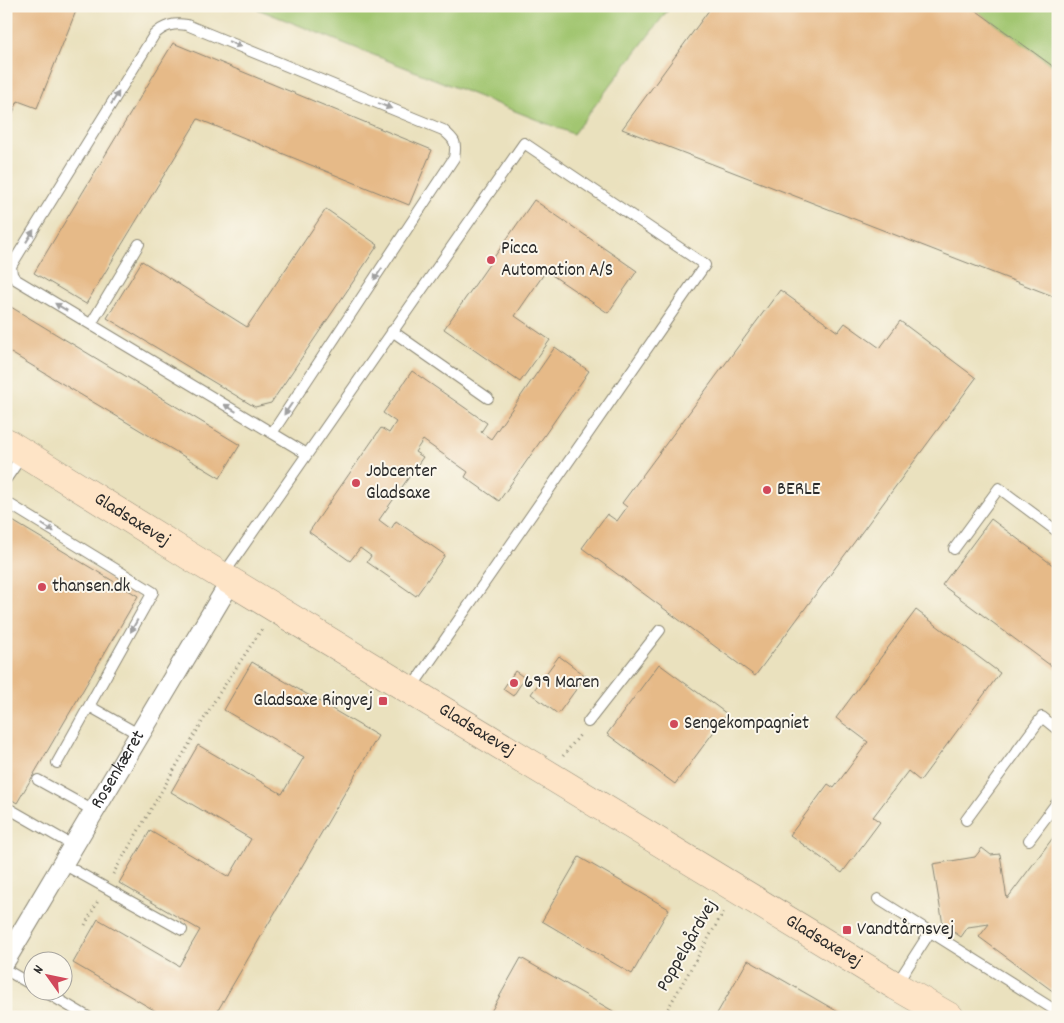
<svg xmlns="http://www.w3.org/2000/svg" width="1064" height="1023" font-family="Dekko,sans-serif">
  <rect width="100%" height="100%" fill="#fbf7ec"/>
  <filter id="ink" filterUnits="userSpaceOnUse"><feTurbulence type="fractalNoise" baseFrequency=".02" numOctaves="2"/><feDisplacementMap in="SourceGraphic" scale="10" xChannelSelector="R" yChannelSelector="G"/><feConvolveMatrix kernelMatrix="1 2 1 2 8 2 1 2 1" color-interpolation-filters="sRGB"/></filter>
  <filter id="wash" filterUnits="userSpaceOnUse"><feTurbulence type="fractalNoise" baseFrequency=".0096" numOctaves="4" result="noise"/><feDisplacementMap in="SourceGraphic" scale="20" xChannelSelector="R" yChannelSelector="G"/><feGaussianBlur stdDeviation="1.12" result="paint"/><feColorMatrix in="noise" values="0 0 0 0 0 0 0 0 0 0 0 0 0 0 0 0 0 1.4 0 .05"/><feComposite in="paint" operator="in"/></filter>
  <g filter="url(#wash)">
    <rect width="100%" height="100%" fill="#eae1be"/>
    <path fill="#a2c671" stroke="#66784e" d="M250 6H671L573 134Z
      M970 6H1058V70Z"/>
    <g id="blocks">
      <path fill="#e6ba88" d="M12 6H78L37 108 18 101 6 129V21Z
        M712 6H970L1058 70V298L622 129Z
        M173 43 432 150 409 205 198 119 86 304 34 273Z
        M534 200 637 271 608 313 546 271 515 316 550 340 520 382 444 329Z
        M326 209 378 245 271 403 255 407 107 318 142 261 247 327Z
        M780 290 838 332 845 323 880 348 900 321 976 378 755 676 582 548 607 514 617 521 627 507 622 503Z
        M6 304 240 445 220 478 6 350Z
        M555 347 589 371 499 501 465 477 468 472 423 440 415 452 423 457 379 520 391 529 396 521 445 555 416 596 367 562 371 556 360 548 350 561 309 532 381 428 389 433 396 422 383 413 412 371 487 423 481 432 491 439Z
        M6 517 138 596 17 803 6 796Z
        M991 519 1058 569V671L942 585Z
        M916 610 1000 673 920 781 908 771 873 817 880 822 842 873 790 835 828 784 834 788 868 742 836 718Z
        M559 656 586 676 558 714 531 694Z
        M252 662 378 736 214 1017H166L73 963 98 919 179 966 200 930 119 883 150 831 229 877 251 839 171 792 198 745 282 794 304 757 224 710Z
        M659 664 727 714 675 784 607 734Z
        M515 671 525 678 513 696 503 689Z
        M1058 831V995L979 937 989 924 968 927 961 937 951 930 944 931 933 864 975 857 982 848 991 855 1000 854 1007 899Z
        M579 857 669 909 632 974 542 921Z
        M521 958 620 1015 619 1017H488Z
        M748 960 847 1017H715Z"/>
    </g>
  </g>
  <g filter="url(#ink)">
    <use href="#blocks" fill-opacity="0" stroke="#8a8674" stroke-width="1"/>
    <g fill="none" stroke-linecap="round" stroke-linejoin="round">
      <defs>
        <path id="lane" d="M1053 6 1058 10
          M91 324 139 244
          M392 331 488 398
          M272 433 454 158C457 142 455 140 443 130L187 25C174 23 164 25 154 35L11 266 12 274 15 279 272 433 307 454
          M6 479 24 453
          M6 502 153 592 57 763
          M954 549 999 488 1058 532
          M223 575 524 143 705 265 410 690
          M89 706 140 735
          M588 722 660 630
          M38 780 94 811
          M6 807 74 846
          M966 820 1042 717 1058 730
          M1029 840 1058 801
          M63 864 182 930
          M878 899 1058 1012
          M6 970 32 985
          M896 985 930 932
          M42 990 88 1017"/>
        <g id="street">
          <path id="s1" d="M6 959 231 581"/>
        </g>
        <g id="secondary">
          <path id="s2" d="M6 442 191 557 896 986 950 1017"/>
        </g>
      </defs>
      <use href="#lane" stroke="#8a8674" stroke-width="12"/>
      <use href="#street" stroke="#8a8674" stroke-width="22"/>
      <use href="#secondary" stroke="#8a8674" stroke-width="29"/>
      <path stroke="#8a8674" stroke-width="3" stroke-dasharray="1 4" stroke-linecap="butt" d="M563 756 580 735
        M113 874 218 695 262 629
        M85 925 98 901
        M663 1017 724 911"/>
      <use href="#lane" stroke="#fff" stroke-width="10"/>
      <use href="#street" stroke="#fff" stroke-width="20"/>
      <use href="#secondary" stroke="#fee4c6" stroke-width="28"/>
    </g>
    <defs><path id="oneway-solid" d="M-6-.8H1V-3.2L6.5 0L1 3.2V.8H-6Z" transform="scale(1.25)"/></defs>
    <g fill="#a0a0a0">
      <use href="#oneway-solid" transform="translate(235 44) rotate(22)"/>
      <use href="#oneway-solid" transform="translate(115 98) rotate(-58)"/>
      <use href="#oneway-solid" transform="translate(385 106) rotate(22)"/>
      <use href="#oneway-solid" transform="translate(30 236) rotate(-58)"/>
      <use href="#oneway-solid" transform="translate(378 274) rotate(124)"/>
      <use href="#oneway-solid" transform="translate(61 307) rotate(-149)"/>
      <use href="#oneway-solid" transform="translate(230 408) rotate(-149)"/>
      <use href="#oneway-solid" transform="translate(288 409) rotate(124)"/>
      <use href="#oneway-solid" transform="translate(48 528) rotate(32)"/>
      <use href="#oneway-solid" transform="translate(134 626) rotate(119)"/>
    </g>
  </g>
  <g fill="#d1495b" stroke="#fbf7ec" stroke-width="2">
    <circle cx="491" cy="260" r="5"/>
    <circle cx="356" cy="483" r="5"/>
    <circle cx="767" cy="490" r="5"/>
    <circle cx="42" cy="587" r="5"/>
    <circle cx="514" cy="683" r="5"/>
    <rect x="378" y="696" width="10" height="10" rx="2.5"/>
    <circle cx="674" cy="724" r="5"/>
    <rect x="842" y="925" width="10" height="10" rx="2.5"/>
  </g>
  <g text-anchor="middle" dominant-baseline="central" stroke-width="4" stroke-linejoin="round" paint-order="stroke">
    <g font-size="19" fill="#2b2b2b" stroke="#fbf7ec" text-anchor="start">
      <text x="501" y="249">Picca<tspan x="501" dy="22">Automation A/S</tspan></text>
      <text x="366" y="472">Jobcenter<tspan x="366" dy="22">Gladsaxe</tspan></text>
      <text x="777" y="490">BERLE</text>
      <text x="52" y="587">thansen.dk</text>
      <text x="524" y="683">699 Maren</text>
      <text x="373" y="701" text-anchor="end">Gladsaxe Ringvej</text>
      <text x="684" y="724">Sengekompagniet</text>
      <text x="857" y="930">Vandtårnsvej</text>
    </g>
    <g font-size="19" fill="#2b2b2b" stroke="#fbf7ec">
      <text stroke="none"><textPath href="#s2" startOffset="148">Gladsaxevej</textPath></text>
      <text stroke="none"><textPath href="#s2" startOffset="552">Gladsaxevej</textPath></text>
      <text stroke="none"><textPath href="#s1" startOffset="220">Rosenkæret</textPath></text>
      <text stroke="none"><textPath href="#s2" startOffset="958">Gladsaxevej</textPath></text>
      <text transform="translate(688 946) rotate(-60)">Poppelgårdvej</text>
    </g>
  </g>
  <rect width="1064" height="1023" fill="none" stroke="#fbf7ec" stroke-width="25"/>
  <g transform="translate(48 976) rotate(303)"><circle r="24" fill="#fbf7ec" stroke="#a8a59f"/>
  <path d="M0-4L9 19L0 12L-9 19Z" fill="#d1495b"/>
  <text y="-8" font-size="14" font-weight="bold" text-anchor="middle" fill="#2b2b2b">N</text>
  </g>
</svg>
